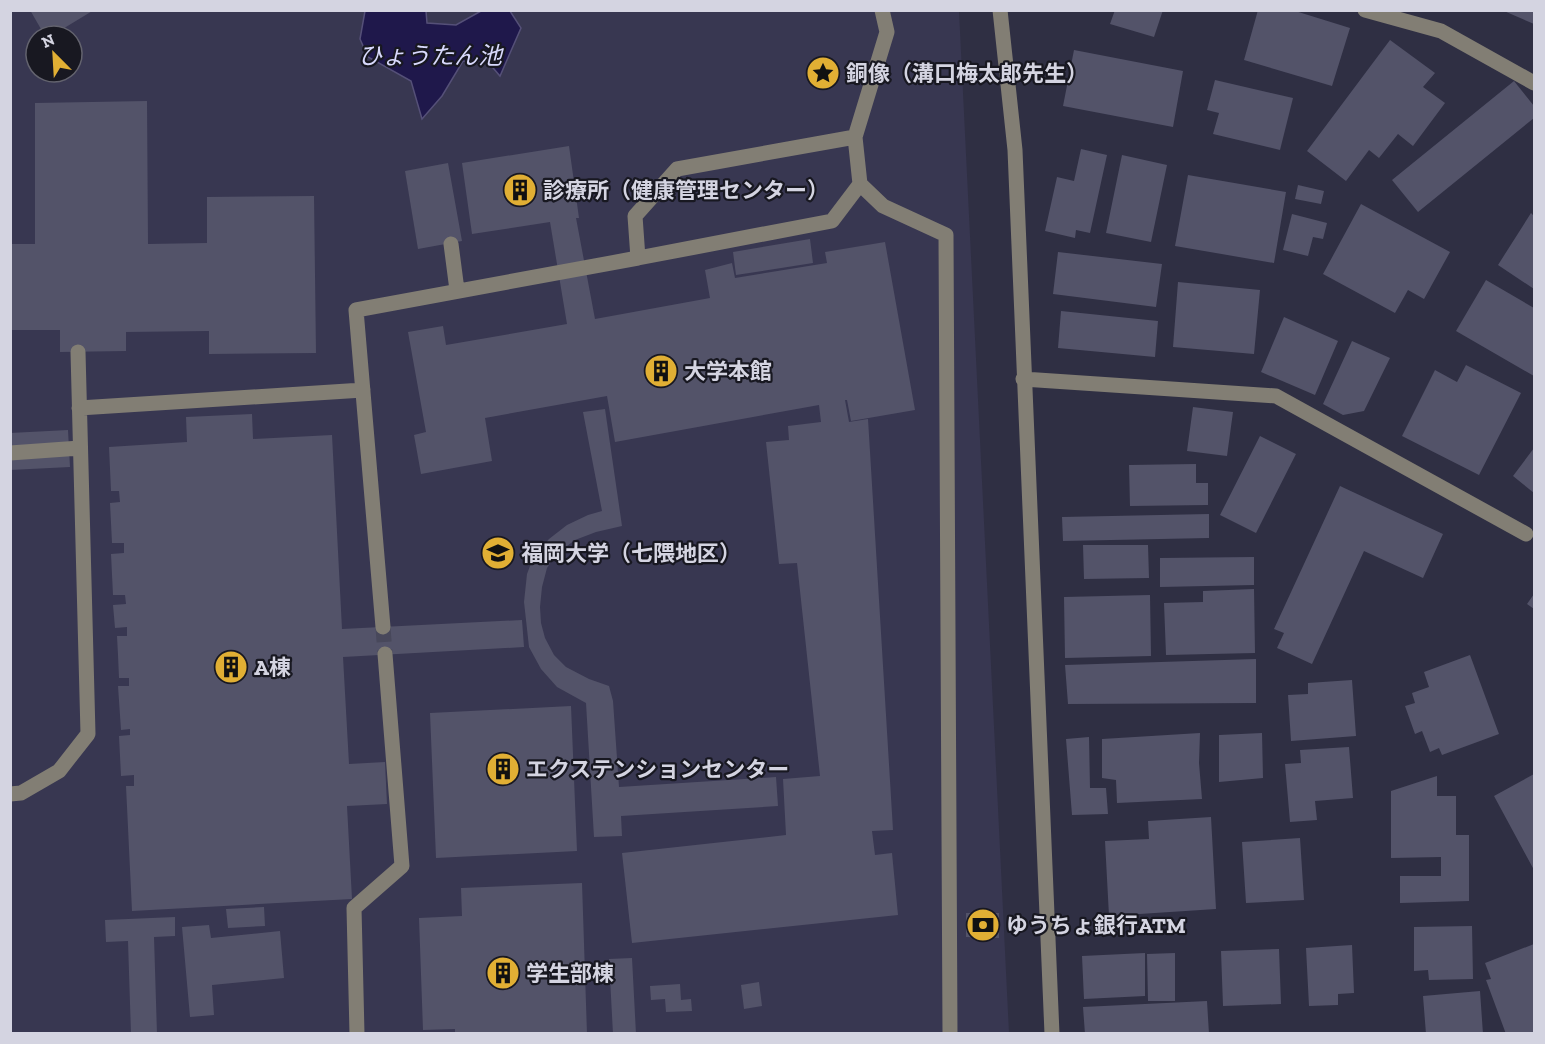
<svg xmlns="http://www.w3.org/2000/svg" width="1545" height="1044" font-family="'Zilla Slab','Noto Sans JP',serif">
  <rect width="100%" height="100%" fill="#2f2f43"/>
  <path fill="#383751" fill-rule="evenodd" d="M10 11H959L1009 1033H11ZM36 36H72V72H36Z"/>
  <path fill="#1f184b" stroke="#555078" stroke-width="1.5" d="M365 11H426L427 23 456 25 481 11H510L521 28 500 76 488 62 463 61 442 96 422 119 411 81 368 57 360 39Z"/>
  <path fill="#535369" d="M30 10H94L51 36H45Z
    M1115 10H1163L1154 37 1110 24Z
    M1258 10H1292L1350 28 1332 86 1244 60Z
    M1504 10H1534V24L1504 11Z
    M1390 40 1435 73 1423 87 1445 103 1413 146 1398 134 1379 158 1369 150 1346 181 1307 151Z
    M1074 50 1183 71 1173 127 1063 106Z
    M1215 80 1293 98 1280 150 1213 134 1219 113 1207 110Z
    M1514 81 1534 106V118L1418 212 1392 180Z
    M147 101 148 244 207 243V197L314 196 316 353 209 354V331L126 332V351L60 352V330H10V244H35V103Z
    M569 146 579 218H576L595 319 710 298 705 270 732 263 735 278 827 263 825 252 885 242 915 410 851 421 847 400H845L849 422 868 419 893 830 872 831 875 855 892 853 898 915 632 943 622 853 786 835 783 779 820 776 797 563 779 564 766 442 789 440 788 426 821 422 819 405 615 442 607 396 485 418 492 461 421 474 414 435 426 432 408 332 443 326 446 345 567 324 550 222 472 234 462 163Z
    M1081 149 1107 155 1090 233 1076 230 1075 238 1045 231 1057 177 1074 181Z
    M1122 155 1167 165 1151 242 1106 233Z
    M448 163 462 241 418 249 405 171Z
    M1188 175 1286 192 1274 263 1175 246Z
    M1298 185 1324 191 1321 204 1295 199Z
    M1361 204 1450 252 1424 299 1408 290 1395 313 1323 274Z
    M1531 213 1534 216V289L1498 265Z
    M1292 214 1327 223 1323 239 1313 237 1308 256 1283 250Z
    M810 239 813 263 736 275 733 252Z
    M1058 252 1162 264 1156 307 1053 294Z
    M1486 280 1534 308V376L1456 331Z
    M1178 282 1260 290 1254 354 1173 347Z
    M1061 311 1158 321 1155 357 1058 348Z
    M1284 317 1338 341 1315 395 1261 372Z
    M1352 341 1390 358 1364 411 1343 415 1323 404Z
    M1466 365 1521 393 1479 475 1402 436 1435 370 1457 382Z
    M1193 407 1233 412 1227 456 1187 451Z
    M605 409 622 526 596 532 575 540 555 555 547 568 542 587 540 607 541 623 545 638 554 655 566 667 589 679 609 686 613 701 619 787 776 777 778 806 621 816 622 836 594 837 586 703 557 687 541 669 529 647 524 602 527 574 533 558 549 539 567 525 588 515 602 511 583 412Z
    M252 414 253 439 332 435 342 629 522 620 524 647 343 657 349 764 385 762 387 804 347 806 352 899 132 911 126 786H134V775L121 776 119 736 130 735V729L121 730 118 686H129V678H119L118 655 117 636H127V627L115 628 113 605 126 604 125 595H113L111 554 124 553V543H112L110 503 120 502 119 491H111L109 447 187 442 186 417Z
    M68 430 70 467 10 470V433Z
    M1260 436 1296 454 1256 533 1220 515Z
    M1534 448V493L1513 476Z
    M1196 464V483H1208V505L1130 506 1129 465Z
    M1340 486 1443 534 1423 578 1364 551 1312 664 1277 648 1284 633 1274 629Z
    M1209 514V538L1063 541 1062 517Z
    M1083 545H1148L1149 578 1084 579Z
    M1254 557V585L1160 587V558Z
    M1254 589 1255 653 1166 655 1164 603 1203 602V591Z
    M1534 594V609L1527 604Z
    M1150 595 1151 656 1065 658 1064 597Z
    M1470 655 1499 734 1442 755 1439 748 1430 752 1422 731 1415 734 1405 706 1415 703 1412 693 1429 687 1424 672Z
    M1256 659V703L1068 704 1065 665Z
    M1352 680 1356 736 1291 741 1288 695 1308 694V683Z
    M571 706 577 851 436 858 430 713Z
    M1200 733 1199 763 1202 799 1117 803 1116 780 1102 778V739Z
    M1262 733 1263 778 1219 782V735Z
    M1089 737 1090 788H1106L1108 814 1072 815 1066 739Z
    M1349 747 1353 798 1315 801 1317 820 1290 822 1285 764 1301 763 1300 750Z
    M1534 774V870L1494 796Z
    M1437 776V796H1456V835H1469V901L1400 903V876H1441V857L1391 858V791Z
    M1211 817 1216 909 1109 916 1105 841 1149 839 1148 821Z
    M1300 838 1304 900 1246 903 1242 842Z
    M582 883 587 1034H455V1029L423 1030 419 918 462 916 461 888Z
    M264 907 265 926 228 928 226 909Z
    M966 913H999V938L966 937Z
    M175 917V936L154 937 157 1034H131L128 941 106 942 105 920Z
    M209 925 211 938 280 931 284 978 212 985 214 1015 190 1017 182 927Z
    M1472 926 1473 979 1429 980 1428 970 1414 971V927Z
    M1534 944V1034H1506L1486 980 1491 979 1485 963Z
    M1352 945 1354 993 1338 994V1005L1309 1006 1306 948Z
    M1279 949 1281 1004 1223 1006 1221 951Z
    M1145 953V996L1084 999 1082 956Z
    M1175 953V1001H1148L1147 954Z
    M632 958 636 1034H613L609 959Z
    M759 982 762 1006 744 1009 741 985Z
    M680 984 681 1000 691 999 692 1011 666 1012 665 999 651 1000 650 986Z
    M1480 991 1483 1034H1426L1423 996Z
    M1207 1001 1209 1034H1085L1083 1007Z"/>
  <g fill="none" stroke-linecap="round" stroke-linejoin="round">
    <path stroke="#48485b" stroke-width="15" stroke-dasharray="15 8" stroke-linecap="butt" d="M383 627 385 654"/>
    <path stroke="#827e74" stroke-width="15" d="M1000 10 1015 150 1052 1034
      M1365 10 1441 31 1534 83
      M855 137 860 184 883 206 946 235 950 1034
      M451 244 457 290
      M638 258 832 221 860 184
      M1023 379 1276 396 1526 534
      M79 408 363 390
      M10 453 80 448
      M383 627 356 310 638 258 635 216 677 169 855 137 887 32 882 10
      M10 794 21 793 59 771 88 734 78 352
      M357 1034 354 908 402 866 385 654"/>
  </g>
  <defs>
    <symbol id="sight-disc" viewBox="-11 -11 22 22"><circle r="9.5" fill="#e1af34" stroke="#181821"/><path d="M0-6L1.8-2.2L6-1.7L2.9 1.2L3.7 5.4L0 3.3L-3.7 5.4L-2.9 1.2L-6-1.7L-1.8-2.2Z" fill="#111"/></symbol>
    <symbol id="building-disc" viewBox="-11 -11 22 22"><circle r="9.5" fill="#e1af34" stroke="#181821"/><path d="M-4-6H4V6H1V3H-1V6H-4ZM-2.5-4.3h1.7v1.8h-1.7ZM.8-4.3h1.7v1.8H.8ZM-2.5-1h1.7V.8h-1.7ZM.8-1h1.7V.8H.8Z" fill="#111"/></symbol>
    <symbol id="university-disc" viewBox="-11 -11 22 22"><circle r="9.5" fill="#e1af34" stroke="#181821"/><path d="M0-5L7-2L0 1L-7-2ZM-4 1L0 2.5L4 1V4Q0 6-4 4Z" fill="#111"/></symbol>
    <symbol id="bank-disc" viewBox="-11 -11 22 22"><circle r="9.5" fill="#e1af34" stroke="#181821"/><path d="M-6-4H6V4H-6ZM0-2.3a2.3 2.3 0 1 0 0 4.6a2.3 2.3 0 1 0 0-4.6Z" fill="#111"/></symbol>
  </defs>
  <g fill-rule="evenodd">
    <use href="#sight-disc" x="804" y="54" width="38" height="38"/>
    <use href="#building-disc" x="501" y="171" width="38" height="38"/>
    <use href="#building-disc" x="642" y="352" width="38" height="38"/>
    <use href="#university-disc" x="479" y="534" width="38" height="38"/>
    <use href="#building-disc" x="212" y="648" width="38" height="38"/>
    <use href="#building-disc" x="484" y="750" width="38" height="38"/>
    <use href="#bank-disc" x="964" y="906" width="38" height="38"/>
    <use href="#building-disc" x="484" y="954" width="38" height="38"/>
  </g>
  <g text-anchor="middle" dominant-baseline="central" stroke-width="4.5" stroke-linejoin="round" paint-order="stroke">
    <g font-size="22" font-weight="bold" fill="#d4d4e1" stroke="#181821" text-anchor="start">
      <text x="846" y="73">銅像（溝口梅太郎先生）</text>
      <text x="543" y="190">診療所（健康管理センター）</text>
      <text x="684" y="371">大学本館</text>
      <text x="521" y="553">福岡大学（七隈地区）</text>
      <text x="254" y="667">A棟</text>
      <text x="526" y="769">エクステンションセンター</text>
      <text x="1006" y="925">ゆうちょ銀行ATM</text>
      <text x="526" y="973">学生部棟</text>
    </g>
    <g font-size="24" font-style="italic" fill="#d8d9fc" stroke="#181821">
      <text x="430" y="55">ひょうたん池</text>
    </g>
  </g>
  <rect width="1545" height="1044" fill="none" stroke="#d4d4e1" stroke-width="24"/>
  <g transform="translate(54 54) rotate(336)"><circle r="28" fill="#181821" stroke="#63636e" stroke-width="1.5"/>
  <path d="M0-4.5L10 22L0 15L-10 22Z" fill="#e1af34"/>
  <text y="-9" font-size="16" font-weight="bold" text-anchor="middle" fill="#d4d4e1">N</text>
  </g>
</svg>
